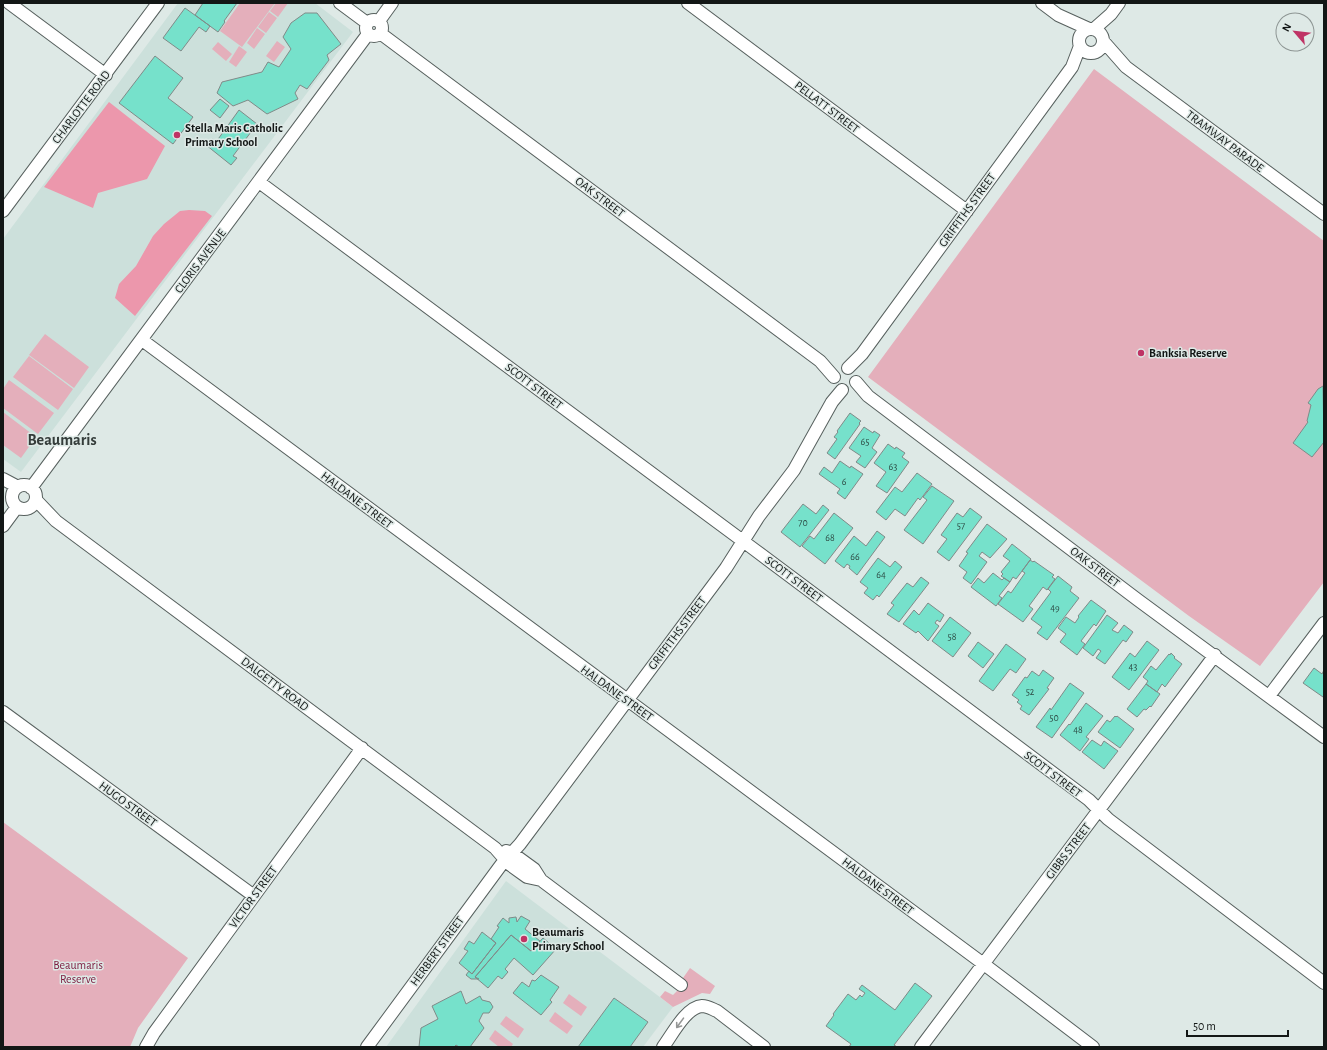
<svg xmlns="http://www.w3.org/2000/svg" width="1327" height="1050" font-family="'Alegreya Sans',sans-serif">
  <rect width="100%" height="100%" fill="#dee9e6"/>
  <path fill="#cce0db" d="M178 3H315L353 32 21 472 3 459V239Z
    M506 881 673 1007 643 1047H386Z"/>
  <path fill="#e4afbb" d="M240 3H275L242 47 220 31Z
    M276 3H288L278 17 270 11Z
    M269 12 277 18 266 33 258 27Z
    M257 28 265 34 254 49 247 43Z
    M277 41 285 47 274 62 266 56Z
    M218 42 232 54 226 61 212 49Z
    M239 46 247 52 236 67 229 62Z
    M1094 69 1324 241V582L1260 666 1189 616 868 377Z
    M45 334 89 367 74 388 29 355Z
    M29 356 73 389 58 410 13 377Z
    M9 380 54 413 38 434 3 408V389Z
    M3 412 36 437 21 458 3 445Z
    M3 822 188 958 138 1028 130 1047H3Z
    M690 968 715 986 710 994 702 993 673 1007 660 997 665 991 673 995 681 987 683 978Z
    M569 994 587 1007 581 1016 563 1003Z
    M555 1012 573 1026 567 1034 549 1021Z
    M506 1016 524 1029 518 1038 500 1024Z
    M495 1030 513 1044 511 1047H499L489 1039Z"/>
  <path fill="#ec97ac" d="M109 102 165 146 147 179 98 193 93 208 44 187Z
    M189 210 205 211 212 216 135 316 115 298 119 284 136 266 153 236 164 224 180 211Z"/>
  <path fill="#76e1cb" stroke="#808a88" d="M203 3H237L224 21 225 22 218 32 195 15Z
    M185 8 210 26 206 32 199 27 181 51 163 38Z
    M305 13H317L341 44 327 55 329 60 307 89 300 85 295 93 298 99 267 114 248 100 233 106 217 93 222 82 262 72 268 62 279 67 291 49 283 37 291 23Z
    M155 56 183 78 168 98 193 117 173 144 119 103Z
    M220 99 229 106 220 118 210 110Z
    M239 110 257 124 233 156 237 158 231 165 206 145 212 139 216 142Z
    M1323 386 1324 442 1312 457 1293 443 1308 422 1307 421 1311 405 1308 403 1318 389Z
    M850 413 861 421 859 423 860 424 835 459 827 453 837 439 834 437 838 432 837 431Z
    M864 427 873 433 874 431 880 435 872 448 877 452 865 468 856 462 861 456 849 448Z
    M888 444 895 449 896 447 905 453 902 457 909 462 887 493 876 486 886 472 874 463Z
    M840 461 850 468 851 466 863 474 845 499 837 493 840 489 819 474 824 467 832 473Z
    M917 473 932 484 920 500 918 498 905 516 895 509 886 520 876 512 895 487 902 492Z
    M932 486 954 501 923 544 904 530 927 500 923 497Z
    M803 504 816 514 823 505 829 510 800 547 781 532Z
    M970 508 982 517 949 561 937 552 947 539 941 535 957 513 963 517Z
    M834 513 853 528 825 564 802 546 810 536 814 539Z
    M987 524 1007 539 990 558 982 552 979 556 987 562 971 584 963 578 967 572 959 566 968 553 966 552Z
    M877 531 885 537 857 575 849 568 850 566 847 564 844 568 835 561 854 536 866 546Z
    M1012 544 1031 559 1016 579 1013 577 1010 582 1001 576 1003 574 1001 572 1010 561 1003 556Z
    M878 558 890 567 895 561 902 567 879 597 877 595 873 600 864 593 868 588 860 582Z
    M1030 560 1033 562 1034 561 1054 575 1052 577 1055 579 1047 590 1043 587 1029 606 1033 609 1023 622 998 604 1008 591 1011 593 1025 573 1022 571Z
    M993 573 1002 580 1004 578 1010 582 999 596 1002 598 996 606 971 587 978 578 984 583Z
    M1058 576 1072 587 1070 591 1079 598 1047 640 1037 633 1042 627 1031 619 1051 592 1048 589Z
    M921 577 929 583 899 622 887 614 894 605 891 603 907 583 913 587Z
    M1091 600 1106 611 1096 626 1094 624 1081 641 1085 644 1077 655 1060 642 1066 634 1058 628 1066 617 1075 623 1079 617 1078 616Z
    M928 603 944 615 940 622 937 620 935 623 939 626 928 641 918 631 916 633 903 624 914 610 919 615Z
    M1107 615 1118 623 1112 630 1118 633 1124 625 1133 632 1126 642 1123 640 1105 664 1096 658 1101 651 1098 649 1093 656 1083 648Z
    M950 617 971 633 953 657 932 641Z
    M1147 641 1159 650 1129 690 1112 677 1130 653 1135 657Z
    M978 642 994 654 983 668 968 656Z
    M1006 644 1026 659 1016 673 1010 669 993 691 979 681Z
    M1171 653 1175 657 1174 658 1182 664 1165 687 1162 684 1157 692 1146 684 1148 681 1143 677 1151 666 1156 670 1169 654 1170 655Z
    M1314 668 1322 674 1324 670V695L1323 697 1303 683Z
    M1043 670 1054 678 1047 688 1049 689 1029 715 1020 709 1022 706 1017 702 1019 700 1012 695 1025 677 1027 678 1032 671 1039 676Z
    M1070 683 1084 693 1052 738 1036 727 1050 708 1051 710Z
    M1146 684 1160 694 1151 707 1150 706 1146 710 1144 709 1137 717 1127 709Z
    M1086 703 1103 716 1086 737 1089 739 1080 751 1060 735 1069 724 1070 725Z
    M1115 716 1116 717 1117 716 1134 729 1120 748 1098 732 1107 720 1110 722Z
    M1092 740 1101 746 1104 741 1118 751 1104 769 1082 752Z
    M521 916 530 921 525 929 540 941 531 951 511 935 475 977 479 979H471L466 975 469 971 472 974 496 943 491 939 499 927 497 926 503 918 509 923V918L516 917 517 922Z
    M482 932 496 943 472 974 459 963 468 951 464 949 469 941 474 944Z
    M511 935 531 951 543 938 556 949 533 975 514 958 505 969 508 972 502 979 498 976 488 988 475 977Z
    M541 975 559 987 550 1000 552 1002 541 1015 513 993 522 982 529 987 532 980 535 981Z
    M915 983 932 996 894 1045 897 1047H849L851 1044 826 1026 834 1015 833 1014 848 994 856 1000 860 995 862 997 865 993 859 989 862 985 895 1010Z
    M461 991 466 1004 480 996 482 1000 490 1002 493 1007 489 1013H483L479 1021 484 1028 470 1047H459L456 1045 454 1047H419L421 1028 438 1019 432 1006Z
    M614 998 648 1022 630 1047H578Z"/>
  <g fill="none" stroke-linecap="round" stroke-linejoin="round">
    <defs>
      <path id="street" d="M9 3 106 75
        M340 3 367 23
        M688 3 967 211
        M1042 3 1058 15 1089 29
        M366 28a8 8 0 1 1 16 0a8 8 0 1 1-16 0Z
        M379 21 392 3
        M1079 41a12 12 0 1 1 24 0a12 12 0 1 1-24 0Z
        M1094 29 1111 14 1119 3
        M380 33 820 361 834 377
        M1104 42 1126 67 1324 214
        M259 182 755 550 1089 800 1108 819 1324 983
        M3 211 158 3
        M142 340 989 968 1093 1047
        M848 368 862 354 1072 67 1080 46
        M856 382 868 396 1138 600 1324 737
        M3 479 18 487
        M12 497a12 12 0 1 1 24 0a12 12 0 1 1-24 0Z
        M31 488 368 34
        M36 500 56 521 495 848 509 864 527 877 541 880
        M3 526 17 507
        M1269 696 1324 623
        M3 712 254 896
        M506 851 512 853 534 869 541 880 681 985
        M146 1047 154 1033 362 748
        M367 1047 501 865 520 844 726 568 759 516 794 470 832 402 842 390
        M663 1047C672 1035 686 1007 702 1006 708 1006 712 1009 717 1011L764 1047
        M921 1047 1215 655"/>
    </defs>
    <use href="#street" stroke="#57605e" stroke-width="14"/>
    <use href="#street" stroke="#fff" stroke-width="12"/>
  </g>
  <defs><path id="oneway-shaft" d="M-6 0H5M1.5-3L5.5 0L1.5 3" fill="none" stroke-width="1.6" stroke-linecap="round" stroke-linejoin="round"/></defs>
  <use stroke="#959796" href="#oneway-shaft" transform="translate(680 1023) rotate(126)"/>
  <g fill="#bf3365" stroke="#dee9e6" stroke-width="1.5">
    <circle cx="177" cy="135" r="4"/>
    <circle cx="1141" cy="353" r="4"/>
    <circle cx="524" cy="939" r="4"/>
  </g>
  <g text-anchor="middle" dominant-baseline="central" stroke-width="3" stroke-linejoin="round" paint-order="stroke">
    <g font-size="10" fill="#2c4a43">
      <text x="865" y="442">65</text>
      <text x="893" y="467">63</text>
      <text x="844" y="482">6</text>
      <text x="803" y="523">70</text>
      <text x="961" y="526">57</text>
      <text x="830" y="538">68</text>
      <text x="855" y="557">66</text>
      <text x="881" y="575">64</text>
      <text x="1055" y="608">49</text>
      <text x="952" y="637">58</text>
      <text x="1133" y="667">43</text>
      <text x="1030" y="692">52</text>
      <text x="1054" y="718">50</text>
      <text x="1078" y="730">48</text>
    </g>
    <g font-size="12" fill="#131716" stroke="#dee9e6">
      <text transform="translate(81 107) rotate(-53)">CHARLOTTE ROAD</text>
      <text transform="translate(827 107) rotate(37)">PELLATT STREET</text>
      <text transform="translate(1225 141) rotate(37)">TRAMWAY PARADE</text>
      <text transform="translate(600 197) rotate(37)">OAK STREET</text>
      <text transform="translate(967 210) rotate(-54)">GRIFFITHS STREET</text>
      <text transform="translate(200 261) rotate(-53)">CLORIS AVENUE</text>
      <text transform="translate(534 386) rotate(37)">SCOTT STREET</text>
      <text transform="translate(357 500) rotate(37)">HALDANE STREET</text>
      <text transform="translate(1095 567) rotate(37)">OAK STREET</text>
      <text transform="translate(794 579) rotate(37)">SCOTT STREET</text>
      <text transform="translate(677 633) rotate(-53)">GRIFFITHS STREET</text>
      <text transform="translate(275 684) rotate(37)">DALGETTY ROAD</text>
      <text transform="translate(617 693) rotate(36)">HALDANE STREET</text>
      <text transform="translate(1053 774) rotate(37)">SCOTT STREET</text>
      <text transform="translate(128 804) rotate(36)">HUGO STREET</text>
      <text transform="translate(1068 851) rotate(-53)">GIBBS STREET</text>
      <text transform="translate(878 886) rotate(37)">HALDANE STREET</text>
      <text transform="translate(253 897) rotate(-54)">VICTOR STREET</text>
      <text transform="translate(437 951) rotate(-54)">HERBERT STREET</text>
    </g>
    <g font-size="12" font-weight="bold" fill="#131716" stroke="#dee9e6" text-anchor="start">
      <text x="185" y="128">Stella Maris Catholic<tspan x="185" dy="14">Primary School</tspan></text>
      <text x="1149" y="353">Banksia Reserve</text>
      <text x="532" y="932">Beaumaris<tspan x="532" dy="14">Primary School</tspan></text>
    </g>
    <g font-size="12" fill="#7c1b3f" stroke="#dee9e6">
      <text x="78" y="965">Beaumaris<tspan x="78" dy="14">Reserve</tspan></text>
    </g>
    <g font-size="16" font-weight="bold" fill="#343c3a" stroke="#dee9e6">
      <text x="62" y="440">Beaumaris</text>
    </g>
  </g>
  <rect width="1327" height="1050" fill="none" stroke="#131716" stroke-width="8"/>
  <g transform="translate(1295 32) rotate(298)"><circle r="19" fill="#dee9e6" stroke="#8d9593"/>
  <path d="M0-3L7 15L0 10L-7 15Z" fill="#bf3365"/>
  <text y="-6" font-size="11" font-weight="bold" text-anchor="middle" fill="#131716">N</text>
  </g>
  <path d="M1187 1030v6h101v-6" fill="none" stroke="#131716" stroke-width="2"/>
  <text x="1193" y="1030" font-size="12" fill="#131716" stroke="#dee9e6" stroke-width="3" paint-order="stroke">50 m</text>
</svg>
